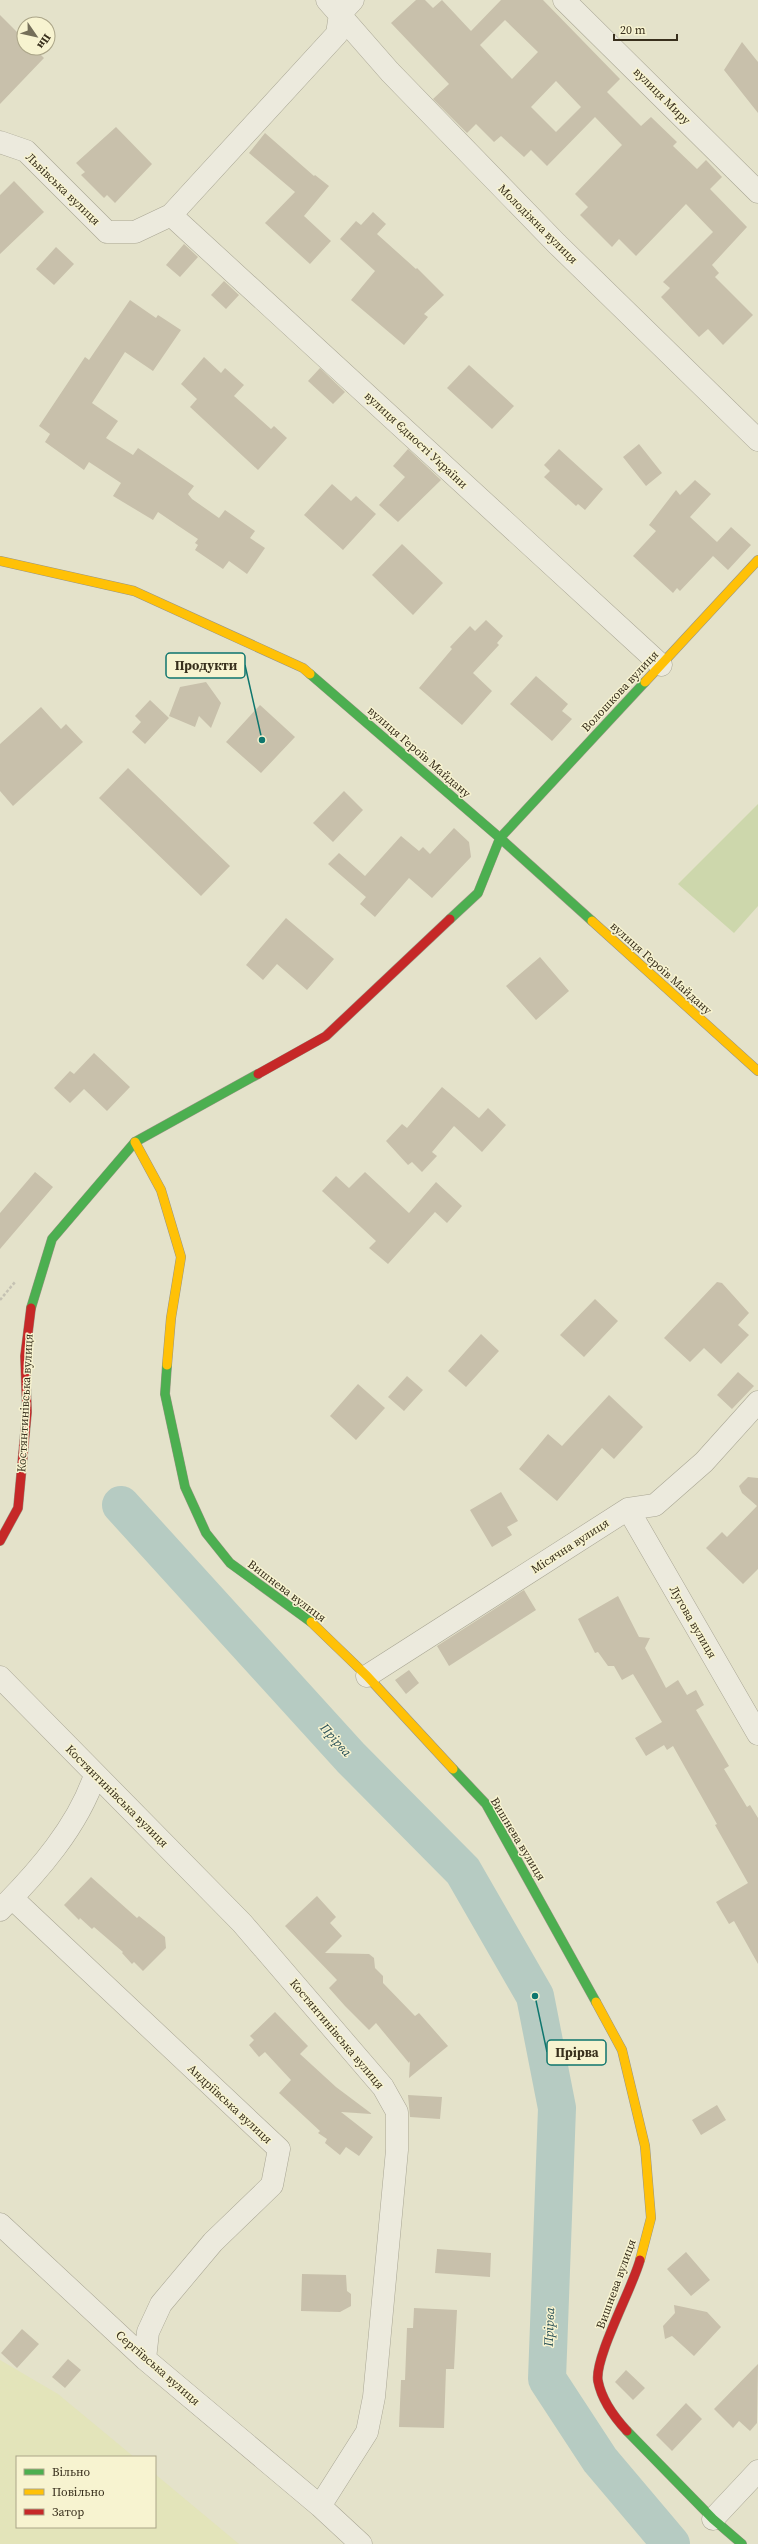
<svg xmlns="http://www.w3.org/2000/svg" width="758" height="2544" font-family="'Source Serif 4',serif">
  <rect width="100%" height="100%" fill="#e4e2ca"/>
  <path fill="#e3e4ba" d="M0 2360 58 2394 134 2457H17V2527H155V2474L239 2544H0Z"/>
  <path fill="#cdd7ac" d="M758 804V906L734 933 678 884Z"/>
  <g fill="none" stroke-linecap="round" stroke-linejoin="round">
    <path stroke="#b6cbc2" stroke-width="38" d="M121 1505 351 1758 463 1871 535 1996 557 2108 547 2379 600 2460 671 2544"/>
  </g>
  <path fill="#c8c0ab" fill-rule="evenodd" d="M416 0H425L433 8 442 0 471 31 501 0H543L620 79 607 92 641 126 651 117 677 142 673 146 697 169 706 160 722 177 710 189 747 227 712 265 719 273 715 277 753 315 723 345 708 329 699 337 661 297 670 288 663 282 713 232 686 204 636 256 619 239 612 247 580 215 588 207 575 194 622 145 595 117 547 166 531 150 524 157 501 136 494 142 476 124 467 133 433 99 449 84 391 23ZM505 20 538 52 512 79 480 45ZM556 81 581 107 556 132 531 107Z
    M0 15 24 39V48H41V55L44 58 0 104Z
    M742 42 758 62V113L724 70Z
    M116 127 152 164 115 203 107 195 104 198 81 175 85 172 76 163Z
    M265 133 314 176 315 175 329 186 304 216 331 241 310 264 265 223 295 192 249 153Z
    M14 181 44 212 0 254V195Z
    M373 212 386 224 377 234 416 269 417 268 444 295 424 314 428 317 404 345 351 300 375 271 340 239 356 221 361 225Z
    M184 244 198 257 180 277 166 265Z
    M56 247 74 264 54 285 36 269Z
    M224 281 239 295 226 309 211 295Z
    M130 300 156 318 158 315 181 330 153 371 125 352 92 403 118 421 106 438 133 455 138 448 194 486 188 494 192 499 219 518 225 510 255 531 250 538 265 548 247 574 229 561 223 569 195 550 198 545 195 543 198 539 177 525 158 512 153 520 113 496 121 483 89 462 84 470 45 442 50 434 39 426 85 357 89 360Z
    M204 357 221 373 225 368 244 385 234 396 271 429 274 426 287 438 258 470 190 407 197 399 181 384Z
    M469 365 514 406 492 429 447 388Z
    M320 368 345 392 333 404 308 381Z
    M639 444 662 473 646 486 623 457Z
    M408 449 441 480 398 522 379 505 405 477 393 466Z
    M559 449 603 489 585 510 578 504 576 506 544 477 550 471 544 465Z
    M695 480 711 494 690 517 717 542 731 527 751 545 728 570 713 556 680 591 677 588 673 593 633 556 656 531 649 525 676 490 680 495Z
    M332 484 351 501 356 496 376 514 343 550 304 515Z
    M402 544 443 583 413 615 372 575Z
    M486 620 503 636 497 643 499 645 473 673 492 691 462 725 419 688 452 649 450 647 470 626 475 631Z
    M536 676 568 704 562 711 572 719 552 741 510 704Z
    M206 682 221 703 211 728 199 716 195 727 169 716 180 687Z
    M150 700 169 718 145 744 132 732 141 722 135 716Z
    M260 705 295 737 261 773 226 742Z
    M41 707 61 729 66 724 83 742 13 806 0 791V744Z
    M128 768 230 866 201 896 99 798Z
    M344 791 363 810 333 842 313 823Z
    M454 828 469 842 471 857 432 898 409 878 375 917 360 904 366 897 328 864 339 853 365 876 401 836 419 851 423 847 430 854Z
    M286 918 334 959 307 990 277 964 263 980 246 965Z
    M540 957 569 991 536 1020 506 986Z
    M94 1053 130 1087 107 1111 84 1089 70 1103 54 1088 70 1071 74 1074Z
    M442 1087 479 1118 488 1108 506 1125 482 1152 454 1126 432 1152 437 1156 422 1172 412 1162 408 1165 386 1141 402 1124 407 1128Z
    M35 1172 53 1187 0 1249V1213Z
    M365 1172 409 1213 436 1182 462 1206 447 1223 435 1212 388 1264 369 1248 376 1241 322 1191 336 1176 349 1188Z
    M717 1282 722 1283 749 1313 738 1325 749 1335 721 1364 704 1348 690 1362 664 1338Z
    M595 1299 618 1321 584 1357 560 1335Z
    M481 1334 499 1351 466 1387 448 1371Z
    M738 1372 754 1386 732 1409 717 1395Z
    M407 1376 423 1390 404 1411 388 1397Z
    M358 1384 385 1408 356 1440 330 1416Z
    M609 1395 643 1427 614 1459 602 1448 557 1501 519 1469 548 1434 562 1446Z
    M748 1477 758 1478V1569L743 1584 706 1548 722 1532 727 1537 757 1506 742 1493 739 1486Z
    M501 1492 518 1521 507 1527 512 1535 492 1547 470 1510Z
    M524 1590 536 1610 449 1666 437 1646Z
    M618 1596 639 1637 650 1638 645 1648 666 1688 678 1680 687 1695 696 1690 704 1705 696 1710 729 1766 724 1769 747 1807 750 1805 758 1818V1964L734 1921 729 1924 716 1902 748 1883 715 1825 717 1824 673 1746 667 1750 664 1745 646 1756 635 1738 662 1722 633 1674 622 1680 614 1666H608L598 1652 595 1653 578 1619Z
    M409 1670 419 1683 406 1694 395 1680Z
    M91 1877 137 1918 139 1916 165 1937 166 1948 143 1971 134 1962 132 1964 122 1953 123 1952 94 1927 92 1929 80 1918 79 1920 64 1905Z
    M317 1896 336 1917 330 1923 342 1936 325 1953 369 1954 374 1958 375 1968 383 1976V1983L415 2016 419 2013 448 2046 409 2078 410 2061 409 2063 376 2023 369 2030 345 2006 329 1988 337 1980 285 1926Z
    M275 2012 308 2046 300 2054 336 2087 372 2114 341 2112 373 2137 359 2156 346 2147 340 2155 325 2143 327 2139 318 2133 320 2131 279 2093 291 2080 265 2052 259 2057 249 2045 254 2040 250 2036Z
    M408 2095 442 2097 440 2119 410 2117Z
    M717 2105 726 2120 701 2135 692 2120Z
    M437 2249 491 2253 490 2277 435 2273Z
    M686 2252 710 2280 691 2296 667 2269Z
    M302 2274 346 2275 347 2291 351 2294V2306L340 2312 301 2311Z
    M674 2305 707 2312 721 2327 694 2356 672 2336 665 2339 663 2326 675 2313Z
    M414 2308 457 2310 454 2369H446L444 2428 399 2427 401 2380H405L407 2328H413Z
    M22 2329 39 2344 17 2368 1 2353Z
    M68 2359 81 2370 65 2388 52 2377Z
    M758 2364 757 2423 750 2431 739 2421 733 2428 714 2409Z
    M626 2370 645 2388 633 2400 615 2382Z
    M686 2403 702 2419 672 2451 656 2435Z"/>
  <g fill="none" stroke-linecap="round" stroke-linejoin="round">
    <defs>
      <path id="street" d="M327 0 390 72 557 244 758 440
        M564 0 758 192
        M340 14 353 0
        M0 142 26 151 107 232H135L171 215 337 34 340 14
        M171 215 661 665
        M628 1509 758 1734
        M367 1676 628 1509 655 1505 704 1462 758 1402
        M0 1677 242 1923 383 2087 397 2112V2150L374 2397 367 2432 320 2506 361 2544
        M12 1898 279 2149 272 2185 213 2242 161 2304 148 2332 145 2359
        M0 1910C38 1872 78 1826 95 1775
        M0 2224 145 2359 320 2506
        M713 2519 758 2471"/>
      <path id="fast" d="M310 674 500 838 592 921
        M450 919 478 893 500 838 645 682
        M31 1308 52 1239 135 1142 258 1074
        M167 1365 165 1394 185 1487 206 1533 230 1563 311 1622
        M453 1769 486 1804 596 2002
        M627 2431 713 2519 742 2544"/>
      <path id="slow" d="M0 561 134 591 303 668 310 674
        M645 682 758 560
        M592 921 758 1071
        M135 1142 161 1190 181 1257 171 1318 167 1365
        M311 1622 367 1676 453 1769
        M596 2002 622 2050 645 2146 651 2218 640 2260"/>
      <path id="jam" d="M258 1074 326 1036 450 919
        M0 1541 18 1508 27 1412 25 1356 31 1308
        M627 2431C614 2417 602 2401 598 2381 594 2358 633 2287 640 2260"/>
    </defs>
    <use href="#street" stroke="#a9a694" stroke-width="23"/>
    <use href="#fast" stroke="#999584" stroke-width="10"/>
    <use href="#slow" stroke="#999584" stroke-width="10"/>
    <use href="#jam" stroke="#999584" stroke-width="10"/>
    <path stroke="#c5c2b3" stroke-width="2.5" stroke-dasharray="3 2" stroke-linecap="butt" d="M0 1300 15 1282"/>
    <use href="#street" stroke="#eceadd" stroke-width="22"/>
    <use href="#fast" stroke="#4caf50" stroke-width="9"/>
    <use href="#slow" stroke="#ffc107" stroke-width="9"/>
    <use href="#jam" stroke="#c62828" stroke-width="9"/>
  </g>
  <g text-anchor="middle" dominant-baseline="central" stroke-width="3" stroke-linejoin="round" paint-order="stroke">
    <g font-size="12" fill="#382f1c" stroke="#f7f3d0">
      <text transform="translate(662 96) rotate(45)">вулиця Миру</text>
      <text transform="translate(63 189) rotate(44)">Львівська вулиця</text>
      <text transform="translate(538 224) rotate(45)">Молодіжна вулиця</text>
      <text transform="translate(416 440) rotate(43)">вулиця Єдності України</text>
      <text transform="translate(620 691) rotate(-47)">Волошкова вулиця</text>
      <text transform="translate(419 752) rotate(41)">вулиця Героїв Майдану</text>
      <text transform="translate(661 968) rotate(42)">вулиця Героїв Майдану</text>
      <text transform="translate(25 1403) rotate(-87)">Костянтинівська вулиця</text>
      <text transform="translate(570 1546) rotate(-33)">Місячна вулиця</text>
      <text transform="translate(287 1591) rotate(37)">Вишнева вулиця</text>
      <text transform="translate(693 1622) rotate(60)">Лугова вулиця</text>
      <text transform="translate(117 1796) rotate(45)">Костянтинівська вулиця</text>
      <text transform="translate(518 1839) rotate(59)">Вишнева вулиця</text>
      <text transform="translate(337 2034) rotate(50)">Костянтинівська вулиця</text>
      <text transform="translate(230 2104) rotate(43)">Андріївська вулиця</text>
      <text transform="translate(616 2284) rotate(-70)">Вишнева вулиця</text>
      <text transform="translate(158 2368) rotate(41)">Сергіївська вулиця</text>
    </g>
    <g font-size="13" font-style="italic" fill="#2b5258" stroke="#f7f3d0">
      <text transform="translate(336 1740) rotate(48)">Прірва</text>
      <text transform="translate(549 2327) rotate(-88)">Прірва</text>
    </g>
  </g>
  <path fill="none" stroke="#0f766e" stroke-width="1.5" d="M262 740L245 665M535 1996L547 2052"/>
  <g fill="#0f766e" stroke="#f7f3d0" stroke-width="1.5">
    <circle cx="262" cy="740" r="4"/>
    <circle cx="535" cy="1996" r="4"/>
  </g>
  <g fill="#f7f3d0" stroke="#0f766e" stroke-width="1.5">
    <rect x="166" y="653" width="79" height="25" rx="4"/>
    <rect x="547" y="2040" width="59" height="25" rx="4"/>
  </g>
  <g font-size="13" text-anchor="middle" font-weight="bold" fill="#382f1c">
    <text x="206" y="670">Продукти</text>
    <text x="577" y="2057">Прірва</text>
  </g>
  <rect x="16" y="2456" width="140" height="72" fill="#f7f3d0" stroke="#aba588"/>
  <rect x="24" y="2469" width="20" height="6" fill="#4caf50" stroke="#aba588"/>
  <text x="52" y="2476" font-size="12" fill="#382f1c">Вільно</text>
  <rect x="24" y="2489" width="20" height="6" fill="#ffc107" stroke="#aba588"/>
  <text x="52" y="2496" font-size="12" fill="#382f1c">Повільно</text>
  <rect x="24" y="2509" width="20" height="6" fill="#c62828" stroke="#aba588"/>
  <text x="52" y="2516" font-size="12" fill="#382f1c">Затор</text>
  <g transform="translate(36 36) rotate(124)"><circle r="19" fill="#f7f3d0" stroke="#aba588"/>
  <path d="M0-3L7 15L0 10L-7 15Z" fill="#746e59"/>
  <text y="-6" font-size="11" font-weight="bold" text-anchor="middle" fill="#382f1c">Пн</text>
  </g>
  <path d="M614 34v6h63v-6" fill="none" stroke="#382f1c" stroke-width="2"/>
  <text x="620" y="34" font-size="12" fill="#382f1c" stroke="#f7f3d0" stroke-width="3" paint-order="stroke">20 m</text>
</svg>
